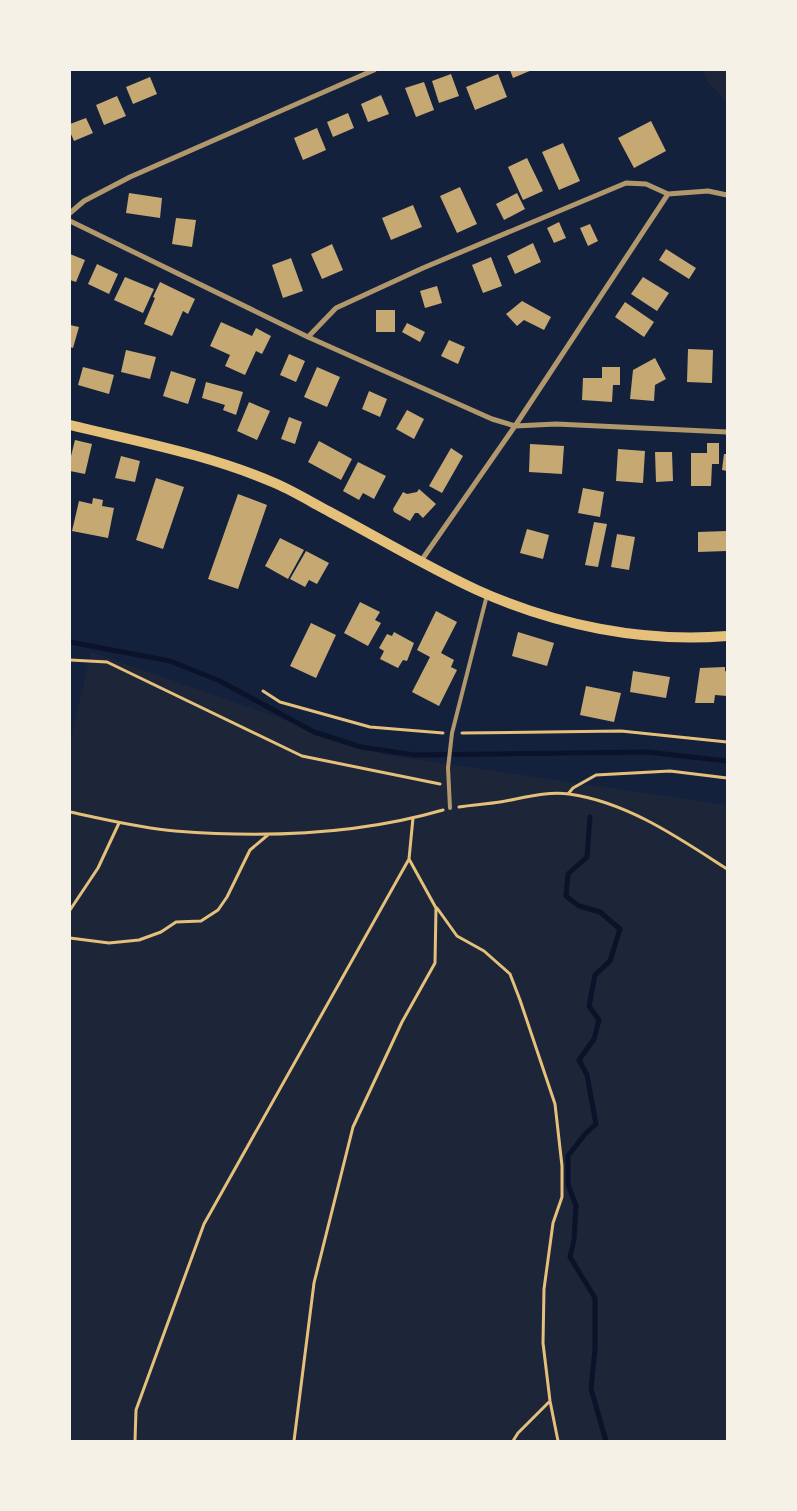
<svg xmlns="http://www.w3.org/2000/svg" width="797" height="1511" font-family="Roboto,sans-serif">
  <rect width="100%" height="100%" fill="#14213d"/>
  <path fill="#1d2539" d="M703 70H727V102L707 81Z
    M91 652 385 755 727 805V1441H70V743Z"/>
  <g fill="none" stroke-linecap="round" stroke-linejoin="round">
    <path stroke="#0b132b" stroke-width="5" d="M70 642 170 661 220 681 314 732 361 747 415 755 647 752 727 761
      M590 817 587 857 568 874 566 896 579 906 600 912 620 929 610 961 595 975 589 1006 599 1020 594 1039 579 1060 587 1075 596 1124 585 1134 568 1156V1184L576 1206 574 1240 570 1257 595 1298V1349L591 1389 606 1441"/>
  </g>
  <path fill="#c6a872" d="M510 70H532L513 78Z
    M451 74 459 96 439 103 432 81Z
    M498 74 507 97 475 110 466 87Z
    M150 77 157 94 133 104 126 87Z
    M424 82 434 110 416 117 405 88Z
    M381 95 389 114 368 122 361 104Z
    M117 96 126 116 104 125 96 105Z
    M348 113 354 128 333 137 327 122Z
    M86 118 93 133 74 141 70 132V124Z
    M651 121 666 151 634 168 618 138Z
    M317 128 326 150 303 160 294 138Z
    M563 143 580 181 559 190 542 152Z
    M527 158 543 191 523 200 508 167Z
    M460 187 477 224 457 233 440 196Z
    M129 193 162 198 160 218 126 213Z
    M517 193 525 209 504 220 496 204Z
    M413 205 422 227 391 240 382 218Z
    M176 218 196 220 192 247 172 244Z
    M559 222 566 238 554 243 547 228Z
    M590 224 598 241 588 246 580 228Z
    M533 243 541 262 515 274 507 256Z
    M332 244 343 270 322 279 311 254Z
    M666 249 696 268 689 279 659 260Z
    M70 254 85 260 76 282 70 280Z
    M491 257 502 286 483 293 472 265Z
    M291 258 303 291 283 298 272 265Z
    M97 264 118 274 109 294 88 284Z
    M125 277 154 289 143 313 114 300Z
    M643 277 669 293 657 311 631 294Z
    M160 282 195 299 188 314 183 311 172 336 144 324 155 298 153 297Z
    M437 286 442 303 425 308 420 291Z
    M522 301 551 317 544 330 524 320 517 326 506 314Z
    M625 302 654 322 644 337 615 317Z
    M376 310H395V332H376Z
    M221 322 252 336 256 328 271 336 262 354 256 351 245 375 225 366 230 355 210 346Z
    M407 323 425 332 420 342 402 332Z
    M70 325 79 327 73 348 70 347Z
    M449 340 465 347 458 364 441 356Z
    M688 349 713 350 712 383 687 382Z
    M126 350 156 357 150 379 121 372Z
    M289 354 305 361 296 382 280 375Z
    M655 358 666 379 655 385 654 401 630 399 633 370Z
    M83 367 114 375 109 394 78 385Z
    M317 367 340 377 327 407 304 397Z
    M602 367H620V385H613L612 402 582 400 583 378H602Z
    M171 371 196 379 188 404 163 396Z
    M206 382 243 392 236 415 223 410 225 405 202 398Z
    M369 391 387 399 380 417 362 409Z
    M249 402 270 411 257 440 237 431Z
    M407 410 424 419 414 439 396 429Z
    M289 417 302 422 295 444 281 439Z
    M75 440 92 444 85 474 70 471V460Z
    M319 441 352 459 341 480 308 462Z
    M707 443H719V464H712L711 486H691V453H707Z
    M530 444 564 446 562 474 529 472Z
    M451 448 463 456 442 493 429 486Z
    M618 449 645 451 643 483 616 481Z
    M655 452H672L673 481 656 482Z
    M724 454H727V471L722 470Z
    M121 456 140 461 135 482 115 478Z
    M358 462 386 476 374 499 363 493 359 500 343 491Z
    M156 478 184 487 163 549 136 540Z
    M583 488 604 492 600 517 578 513Z
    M419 489 436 504 423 518 418 513H415L410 521 394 512 393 509 403 492 407 494 417 492Z
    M238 494 267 505 238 589 208 579Z
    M93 498 103 500 102 506 114 508 108 538 72 531 79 501 92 504Z
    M594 522 607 524 598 567 585 565Z
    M527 529 549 535 543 559 520 553Z
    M727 531V551L698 552V532Z
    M617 534 635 537 629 570 611 567Z
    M280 538 304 550 288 579 265 566Z
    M306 551 329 563 317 584 309 580 305 587 290 579Z
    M360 602 380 612 375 620 381 623 368 646 344 633Z
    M436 611 457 622 441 653 454 660 451 667 457 670 439 706 412 692 430 657 417 650Z
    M311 623 336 635 316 678 290 666Z
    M394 632 414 643 407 661 403 660 398 668 380 659 384 651 379 648 387 634 392 636Z
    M518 632 554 643 547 666 512 656Z
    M725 667V671L727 672V696L715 695 714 703H695L700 668Z
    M633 671 670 677 666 698 630 692Z
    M586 686 621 693 614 722 580 715Z"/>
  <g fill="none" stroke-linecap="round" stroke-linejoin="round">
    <path stroke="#e5c07b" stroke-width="3" d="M70 660 107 662 302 756 440 784
      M263 691 280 702 370 727 443 733
      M462 733 621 731 727 742
      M568 794 573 788 596 775 670 771 727 778
      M459 807C472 805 487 804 500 802 523 798 546 791 569 794 627 802 679 838 727 869
      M70 812C104 819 140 828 175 831 264 838 357 835 443 810
      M437 908 457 936 484 951 510 974 520 1000 555 1104 562 1166V1197L553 1223 544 1289 543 1343 550 1401 558 1441
      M70 910 98 868 119 823
      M70 938 109 943 139 940 161 932 176 922 201 921 218 910 227 897 250 850 269 834
      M135 1441 136 1410 204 1224 409 859
      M294 1441 314 1283 353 1127 402 1022 435 963 436 908 409 859 413 818
      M513 1441 518 1433 549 1402"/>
    <path stroke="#b1986c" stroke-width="4" d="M450 808 448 768 452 733 487 595"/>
    <path stroke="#b1986c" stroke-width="5" d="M70 213 84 201 130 177 374 70
      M70 221 308 337 492 419 515 426 556 424 727 432
      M308 337 336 308 423 268 626 183 646 184 668 194 708 191 727 195
      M421 561 515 426 668 194"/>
    <path stroke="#e5c07b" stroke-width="10" d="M70 425C140 442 211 455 277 484 295 492 313 503 330 512 379 538 427 567 477 590 554 625 643 643 727 636"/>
  </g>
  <rect width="797" height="1511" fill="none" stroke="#f6f1e7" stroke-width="142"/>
</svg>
